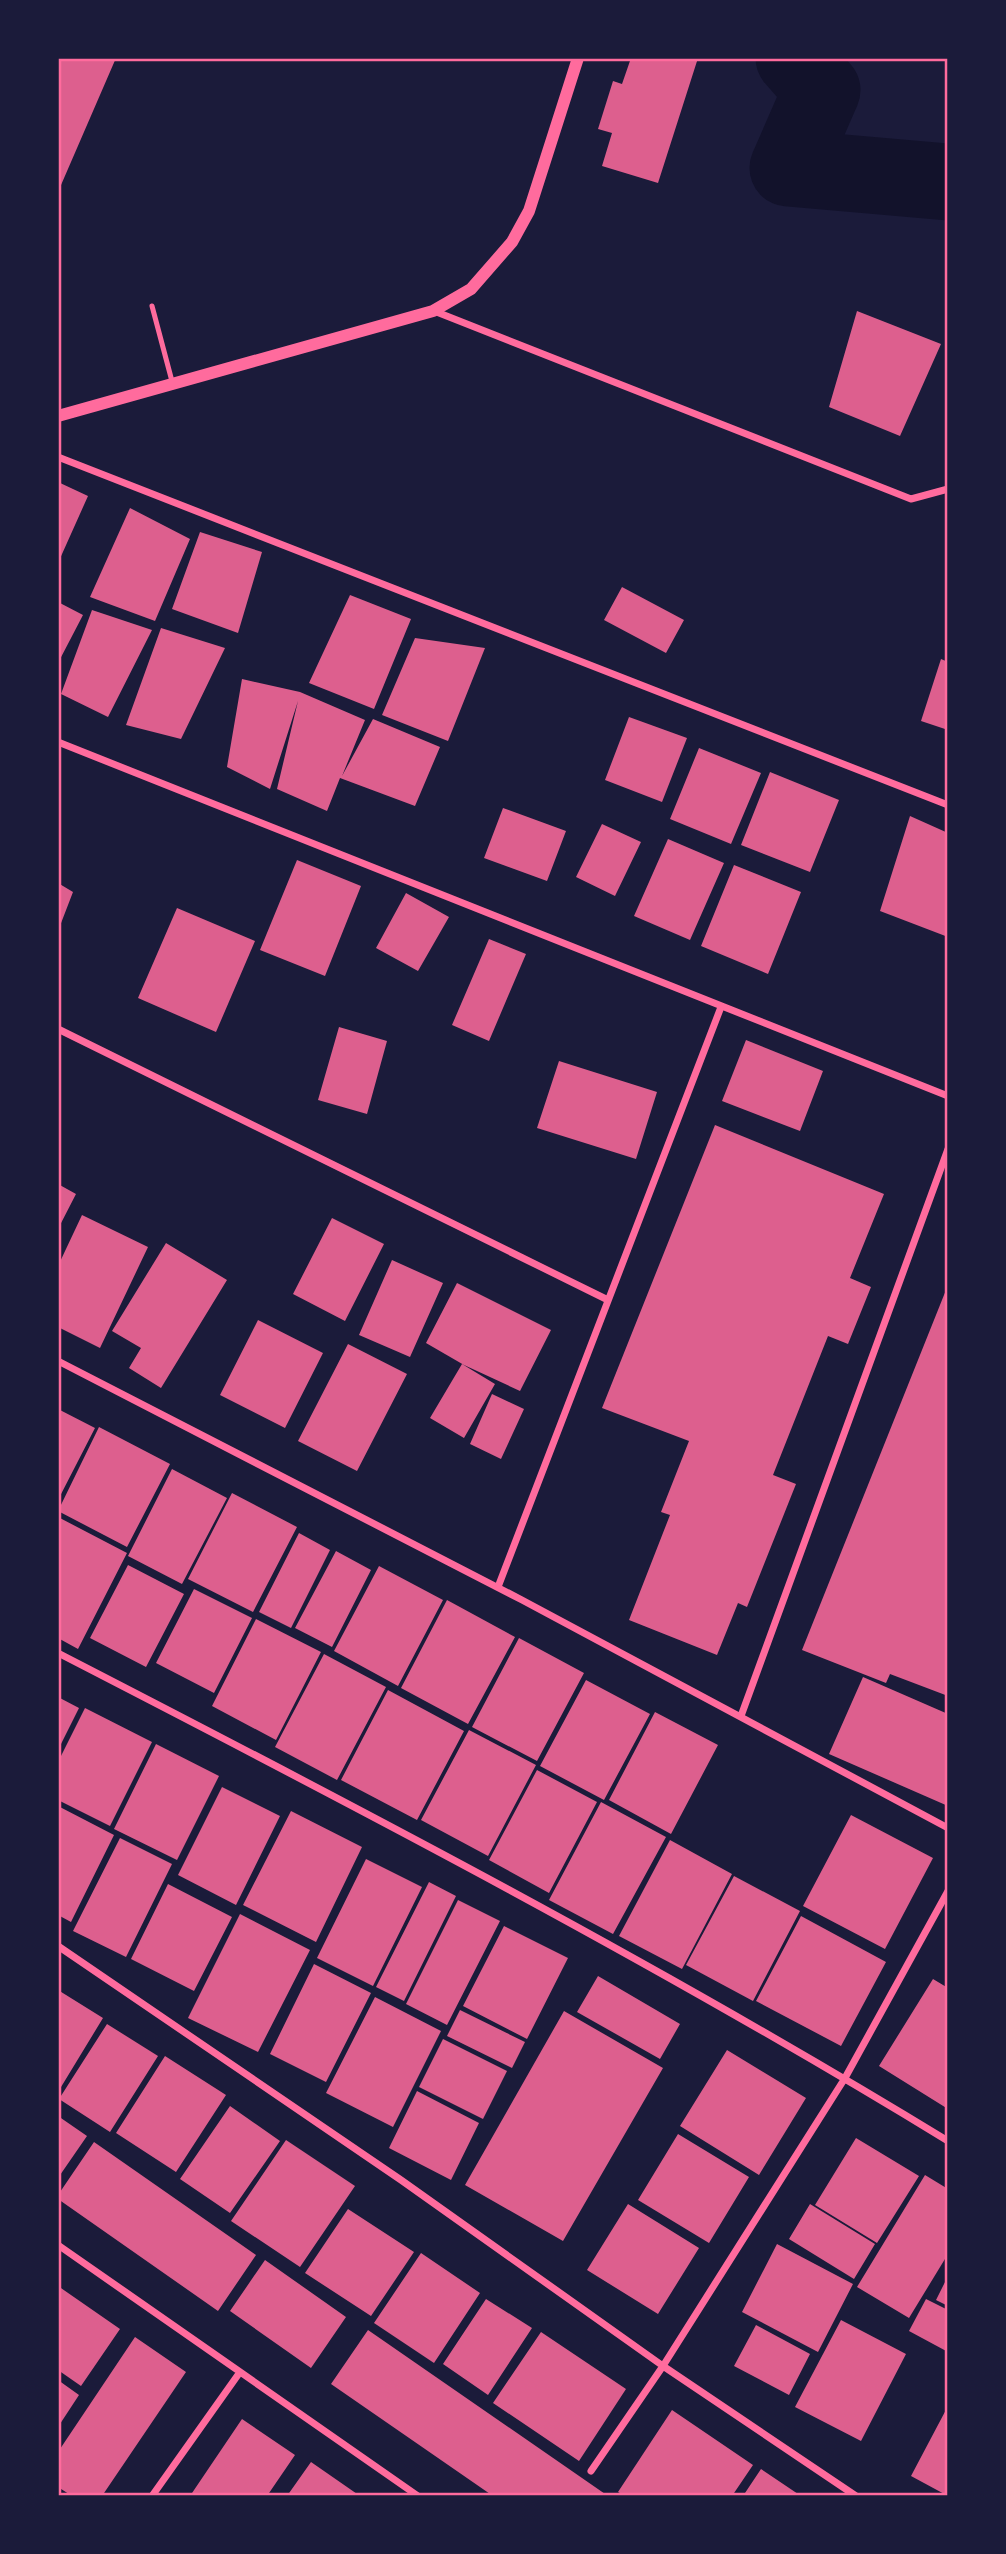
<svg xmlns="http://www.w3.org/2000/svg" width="1006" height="2554" font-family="Ubuntu,sans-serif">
  <rect width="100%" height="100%" fill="#1b1b3a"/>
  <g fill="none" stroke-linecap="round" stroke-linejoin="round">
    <path stroke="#12122b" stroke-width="77" d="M794 58 822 90 788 168 948 182"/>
  </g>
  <path fill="#dd5f8e" d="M58 58H116L58 192Z
    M631 58H698L658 183 602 166 612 133 598 129 613 81 622 84Z
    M857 311 941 344 900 436 829 407Z
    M58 482 88 496 58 563Z
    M130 508 190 539 155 621 90 597Z
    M200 532 262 552 238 633 172 609Z
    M622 587 684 620 666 653 604 620Z
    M350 595 411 619 374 709 309 683Z
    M58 602 83 615 58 663Z
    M92 610 152 630 108 717 61 694Z
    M161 628 225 648 181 739 126 725Z
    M415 638 485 648 448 741 382 715Z
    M941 659 948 662V730L921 721Z
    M242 679 300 692 365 720 342 776 373 719 440 747 415 806 340 778 327 811 277 789 298 701 270 789 227 767Z
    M629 717 687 738 662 802 605 780Z
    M699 748 761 773 731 844 670 819Z
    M770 772 839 800 810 872 741 845Z
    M503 808 566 831 547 881 484 858Z
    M910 816 948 833V937L880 911Z
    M602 824 641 842 615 896 576 877Z
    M668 839 724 863 690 940 634 916Z
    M297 860 361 886 325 976 260 950Z
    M734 865 801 892 768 974 701 946Z
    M58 883 73 892 58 931Z
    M406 893 449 917 418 971 376 948Z
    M177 908 255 941 216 1032 138 998Z
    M489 939 526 954 489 1041 452 1025Z
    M339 1027 387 1041 367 1114 318 1100Z
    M746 1040 823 1071 800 1131 722 1101Z
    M559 1061 657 1092 636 1159 537 1128Z
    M715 1125 884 1194 850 1278 871 1287 848 1344 828 1336 773 1475 796 1484 747 1607 738 1603 717 1655 629 1620 670 1515 661 1512 689 1441 602 1408Z
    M58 1184 76 1194 58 1229Z
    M82 1215 148 1247 100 1348 58 1327V1266Z
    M332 1218 384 1244 345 1321 293 1294Z
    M166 1243 227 1280 161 1388 129 1368 141 1348 112 1331Z
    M392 1260 443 1283 410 1357 359 1335Z
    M457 1283 551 1330 520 1391 464 1365 426 1343Z
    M948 1285V1696L890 1674 886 1683 802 1650Z
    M258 1320 323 1353 285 1428 220 1395Z
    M348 1344 407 1374 357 1471 298 1441Z
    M462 1364 495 1384 464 1438 430 1418Z
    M492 1394 524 1409 501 1459 470 1444Z
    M58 1409 95 1428 58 1500Z
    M99 1427 170 1464 127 1547 58 1511Z
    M172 1469 227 1498 182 1584 128 1556Z
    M232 1493 297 1527 253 1612 188 1579Z
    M58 1517 127 1553 78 1649 58 1638Z
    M299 1533 330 1550 291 1628 259 1612Z
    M336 1551 371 1570 332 1647 295 1628Z
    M128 1565 184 1594 146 1667 90 1638Z
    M379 1566 443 1600 398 1686 334 1651Z
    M194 1589 252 1618 214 1693 156 1663Z
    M447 1600 515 1637 468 1724 401 1688Z
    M256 1619 321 1652 276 1740 212 1706Z
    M519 1638 584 1673 537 1761 472 1727Z
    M324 1654 386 1687 337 1780 275 1747Z
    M863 1677 948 1714V1806L829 1754Z
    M586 1680 650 1714 604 1800 540 1766Z
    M388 1690 464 1731 417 1820 341 1780Z
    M58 1697 79 1708 58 1750Z
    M85 1708 152 1742 110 1826 58 1800V1762Z
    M655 1712 718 1745 671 1834 609 1800Z
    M469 1730 536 1765 488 1856 421 1820Z
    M156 1744 219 1776 177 1860 114 1829Z
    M537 1770 597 1802 549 1893 489 1860Z
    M222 1787 280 1816 236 1905 178 1875Z
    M601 1802 666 1837 613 1934 549 1900Z
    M58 1806 114 1835 71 1922 58 1915Z
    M291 1811 362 1847 316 1942 243 1905Z
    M851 1815 933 1858 885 1949 803 1906Z
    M120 1838 172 1864 126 1957 73 1931Z
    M670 1840 732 1874 682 1969 619 1936Z
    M366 1859 422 1887 373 1986 317 1958Z
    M734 1876 800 1911 753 2001 686 1965Z
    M429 1882 456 1896 404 2001 376 1987Z
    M168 1884 232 1917 194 1991 131 1959Z
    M458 1900 500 1921 447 2025 406 2004Z
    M240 1914 310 1950 258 2052 188 2018Z
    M801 1916 886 1962 841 2046 756 2001Z
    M504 1926 568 1958 527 2039 463 2006Z
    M314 1964 371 1993 326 2082 270 2054Z
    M598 1976 680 2024 660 2059 577 2012Z
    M933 1979 948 1988V2109L879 2066Z
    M58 1990 103 2018 58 2092Z
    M375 1997 441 2031 393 2127 326 2093Z
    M460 2010 525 2042 512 2068 447 2036Z
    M564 2011 663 2068 563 2241 465 2185Z
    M107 2024 158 2056 110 2132 59 2099Z
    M443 2039 507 2071 483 2119 419 2087Z
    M727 2050 806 2098 759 2175 680 2126Z
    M165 2056 226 2095 176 2172 116 2133Z
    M417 2091 479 2123 451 2180 389 2148Z
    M230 2106 280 2141 230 2213 180 2179Z
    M58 2116 87 2136 58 2178Z
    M678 2134 749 2177 709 2243 638 2200Z
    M856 2138 919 2176 877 2243 815 2205Z
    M286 2140 355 2186 300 2267 231 2221Z
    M94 2142 256 2255 218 2311 58 2199V2195Z
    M925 2175 948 2189V2254L909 2318 857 2287Z
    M628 2204 699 2248 658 2314 587 2270Z
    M810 2204 875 2244 854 2279 789 2239Z
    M348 2209 414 2252 371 2316 305 2273Z
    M777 2244 853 2284 818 2352 742 2312Z
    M421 2253 480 2293 434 2363 374 2323Z
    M265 2260 346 2317 311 2368 230 2311Z
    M948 2276V2306L936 2300Z
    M58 2286 120 2329 81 2386 58 2370Z
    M486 2299 532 2328 488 2395 443 2364Z
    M926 2299 948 2310V2352L909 2331Z
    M841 2320 906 2354 861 2441 795 2407Z
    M756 2325 810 2354 789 2395 734 2366Z
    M368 2330 608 2496H493L331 2384Z
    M541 2332 626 2389 579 2461 493 2403Z
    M135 2337 186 2372 102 2496H72L58 2487V2452Z
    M58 2380 79 2395 58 2427Z
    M948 2406V2496L911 2476Z
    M672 2410 753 2465 732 2496H625L618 2492Z
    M242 2419 295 2455 267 2496H190Z
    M311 2462 360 2496H287Z
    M761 2469 801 2496H743Z"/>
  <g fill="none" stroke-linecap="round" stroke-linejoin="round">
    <path stroke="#ff6b9d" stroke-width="5" d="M152 306 173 385"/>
    <path stroke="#ff6b9d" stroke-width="7" d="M434 311 911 499 948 489
      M58 457 948 805
      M58 742 948 1096
      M58 1029 608 1300
      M58 1361 522 1600 948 1828
      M498 1587 721 1007
      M58 1653C359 1808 660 1965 948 2141
      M741 1716 948 1149
      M58 1946 401 2180 663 2366 856 2496
      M58 2245 418 2496
      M591 2471 663 2366 845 2078 948 1891
      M152 2496 240 2372"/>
    <path stroke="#ff6b9d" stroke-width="12" d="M58 416 433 311 471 289 512 242 529 211 578 58"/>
  </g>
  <rect width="1006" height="2554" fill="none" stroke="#1b1b3a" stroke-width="119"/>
  <rect x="60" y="60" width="886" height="2434" fill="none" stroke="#ff6b9d" stroke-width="2.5"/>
</svg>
